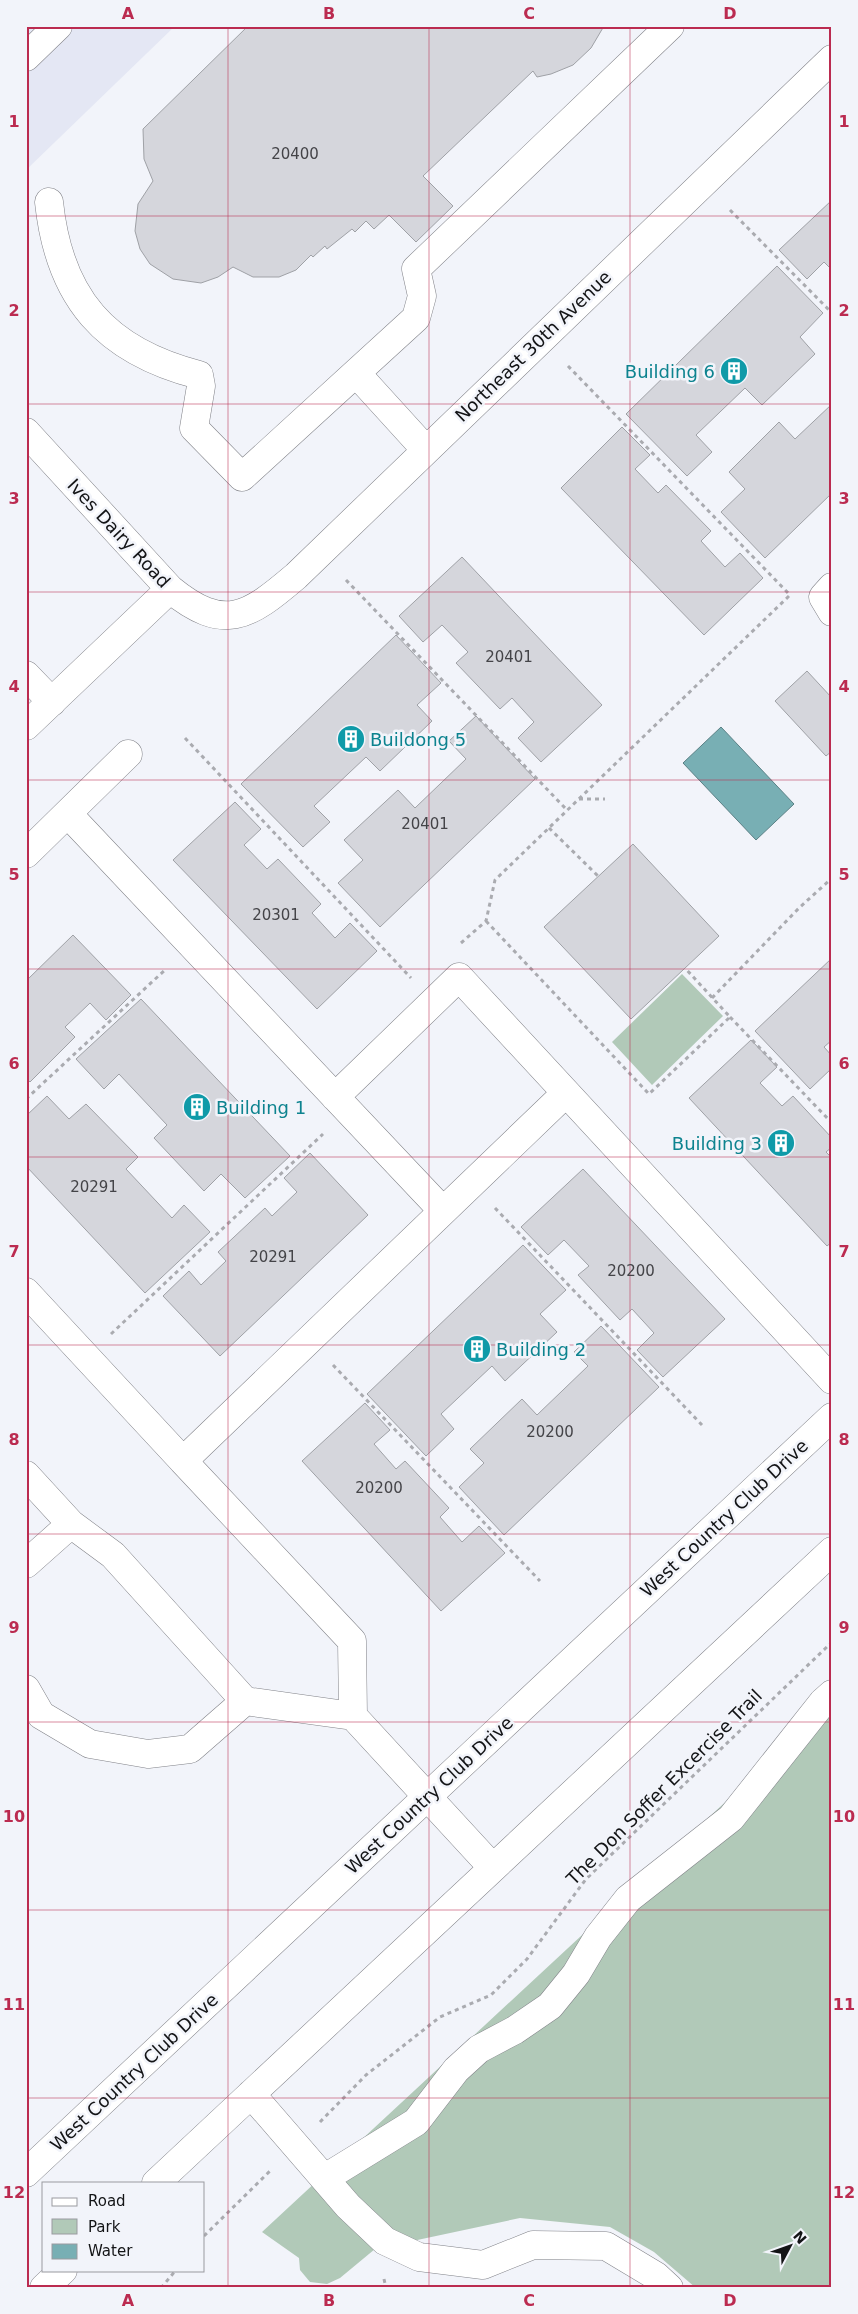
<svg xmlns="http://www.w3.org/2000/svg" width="858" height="2314" font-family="'DejaVu Sans',sans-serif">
  <rect width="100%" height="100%" fill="#f2f4fa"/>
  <path fill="#e4e7f4" d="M26 26H175L26 170Z"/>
  <path fill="#b1c9b8" d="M682 974 723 1016 652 1085 612 1042Z
    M832 1703V2288H696L654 2252 610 2227 520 2218 375 2249 340 2278 327 2284 310 2282 300 2270 299 2258 262 2232Z"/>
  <path fill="#78afb4" stroke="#5a8085" d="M721 727 794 804 756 840 683 763Z"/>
  <path fill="#d5d6dc" stroke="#9fa1a6" d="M248 26H604L591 48 573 65 551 74 537 77 533 71 423 176 453 206 416 242 389 215 374 229 366 221 355 232 352 229 327 249 325 246 313 257 311 255 296 270 279 277H253L233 267 218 277 201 283 173 279 150 264 140 249 135 231 138 204 153 181 144 159 143 129Z
    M832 200V270L824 262 807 279 779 250Z
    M777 266 823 313 800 337 815 354 762 405 745 388 696 435 712 452 687 476 626 414Z
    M832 404V493L765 558 721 512 745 489 729 472 779 422 795 439Z
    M622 427 650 455 635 469 658 493 666 485 711 531 701 541 725 567 740 553 763 578 704 635 561 488Z
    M462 557 602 705 541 762 518 738 534 722 512 698 500 709 456 663 468 652 442 625 423 642 399 616Z
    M396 635 441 683 417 705 432 721 380 771 366 757 314 806 330 822 303 847 241 784Z
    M807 671 832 698V751L826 756 775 701Z
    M476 716 535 779 380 927 338 883 363 860 344 840 398 790 415 808 466 759 449 741Z
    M235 802 261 829 244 845 267 869 278 859 321 904 312 913 335 938 350 923 377 951 317 1009 173 860Z
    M633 844 719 936 631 1019 544 927Z
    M73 935 131 995 106 1020 90 1003 65 1027 75 1037 30 1082 26 1078V981Z
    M832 958V1040L824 1047 832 1056V1068L810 1089 755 1031Z
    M141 999 290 1156 245 1198 221 1174 204 1191 154 1138 167 1125 119 1074 104 1089 76 1059Z
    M751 1040 777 1067 760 1083 782 1106 793 1096 832 1138V1147L826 1152 832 1158V1242L827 1246 689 1098Z
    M47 1096 69 1119 86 1104 138 1157 126 1169 172 1218 184 1205 210 1232 145 1293 26 1166V1116Z
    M310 1153 368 1215 220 1356 163 1296 189 1271 201 1285 226 1261 218 1252 265 1208 272 1216 297 1192 284 1178Z
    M583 1169 725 1319 663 1377 637 1350 654 1333 632 1309 620 1320 578 1275 589 1266 564 1240 548 1255 521 1227Z
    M523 1245 566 1290 540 1314 557 1332 505 1381 492 1366 441 1414 454 1429 426 1456 367 1394Z
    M601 1326 659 1387 504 1535 459 1487 484 1463 470 1449 522 1399 537 1415 588 1366 574 1352Z
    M365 1403 390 1430 374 1444 396 1469 405 1461 449 1508 440 1517 462 1542 479 1526 505 1553 441 1611 302 1461Z"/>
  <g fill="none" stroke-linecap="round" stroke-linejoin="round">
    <defs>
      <path id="minor" d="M26 57 58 26
        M49 202C59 298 105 351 199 375L201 386 194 428 242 477 416 318 422 296 416 269 670 26
        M356 373 426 450
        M26 432 170 589C224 633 248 617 296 576L832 59
        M832 587 823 597 832 612
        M26 675 52 702
        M26 726 170 589
        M68 814 443 1211
        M26 854 128 754
        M335 1097 459 977 832 1380
        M26 1292 183 1461 566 1093
        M183 1461 352 1641 353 1716 493 1868
        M26 1475 71 1524 113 1555 245 1701 353 1716
        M26 1564 71 1524
        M26 1689 41 1715 90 1744 148 1754 190 1749 245 1701
        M251 2094 348 2206 385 2241 419 2257 483 2265 533 2245 606 2246 656 2276 669 2288
        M26 2173 832 1417
        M325 2178 416 2122 456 2070 479 2049 515 2030 550 2006 576 1974 598 1937 628 1899 731 1818 823 1702 832 1694
        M156 2183 832 1551
        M44 2288 63 2270"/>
    </defs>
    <use href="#minor" stroke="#818288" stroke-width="29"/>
    <path stroke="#aaabb0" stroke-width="3" stroke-dasharray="4 4" stroke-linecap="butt" d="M730 210 832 313
      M568 366 790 595
      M346 580 567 810
      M185 738 411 978
      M579 799H605
      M549 828 598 876
      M486 921 649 1094 730 1017 685 968
      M461 943 486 921 495 880 789 596
      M712 998 799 908 832 878
      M730 1017 832 1123
      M26 1099 166 969
      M495 1208 702 1425
      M111 1334 323 1134
      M333 1365 540 1581
      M320 2122 366 2075 440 2017 491 1995 527 1959 586 1879 832 1642
      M204 2236 271 2170
      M384 2279 386 2288
      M161 2288 176 2270"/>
    <use href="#minor" stroke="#fff" stroke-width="28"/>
  </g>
  <path fill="none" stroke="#bb2b50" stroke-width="1" stroke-opacity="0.55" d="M228 26V2288M429 26V2288M630 26V2288M26 216H832M26 404H832M26 592H832M26 780H832M26 969H832M26 1157H832M26 1345H832M26 1534H832M26 1722H832M26 1910H832M26 2098H832"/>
  <defs>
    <symbol id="building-disc" viewBox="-11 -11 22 22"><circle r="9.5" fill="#0f9aa8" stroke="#f2f4fa"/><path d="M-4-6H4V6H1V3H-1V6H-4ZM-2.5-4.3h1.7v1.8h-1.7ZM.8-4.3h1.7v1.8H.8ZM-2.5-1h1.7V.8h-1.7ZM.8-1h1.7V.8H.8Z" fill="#fff"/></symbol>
  </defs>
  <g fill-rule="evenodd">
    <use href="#building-disc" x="718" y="355" width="32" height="32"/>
    <use href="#building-disc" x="335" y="723" width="32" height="32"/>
    <use href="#building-disc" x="181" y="1091" width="32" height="32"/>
    <use href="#building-disc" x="765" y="1127" width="32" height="32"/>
    <use href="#building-disc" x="461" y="1333" width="32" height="32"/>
  </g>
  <g text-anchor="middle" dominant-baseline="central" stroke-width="5" stroke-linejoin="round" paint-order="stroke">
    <g font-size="15" fill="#444448">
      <text x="295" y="154">20400</text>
      <text x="509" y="657">20401</text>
      <text x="425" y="824">20401</text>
      <text x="276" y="915">20301</text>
      <text x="94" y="1187">20291</text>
      <text x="273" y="1257">20291</text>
      <text x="631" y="1271">20200</text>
      <text x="550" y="1432">20200</text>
      <text x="379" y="1488">20200</text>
    </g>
    <g font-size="18" fill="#131416" stroke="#f2f4fa">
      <text transform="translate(533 346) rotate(-44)">Northeast 30th Avenue</text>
      <text transform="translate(119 533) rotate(47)">Ives Dairy Road</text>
      <text transform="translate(724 1518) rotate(-43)">West Country Club Drive</text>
      <text transform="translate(664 1787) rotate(-45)">The Don Soffer Excercise Trail</text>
      <text transform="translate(429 1795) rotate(-43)">West Country Club Drive</text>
      <text transform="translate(134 2072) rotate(-43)">West Country Club Drive</text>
    </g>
    <g font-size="18" fill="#0d838f" stroke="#f2f4fa" text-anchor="start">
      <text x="715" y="371" text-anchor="end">Building 6</text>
      <text x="370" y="739">Buildong 5</text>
      <text x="216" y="1107">Building 1</text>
      <text x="762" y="1143" text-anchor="end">Building 3</text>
      <text x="496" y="1349">Building 2</text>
    </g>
  </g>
  <rect width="858" height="2314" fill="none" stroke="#f2f4fa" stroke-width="55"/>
  <rect x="42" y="2182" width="162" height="90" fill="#f2f4fa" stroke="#999a9f"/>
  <rect x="52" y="2198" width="25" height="8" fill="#ffffff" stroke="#999a9f"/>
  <text x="88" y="2206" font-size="15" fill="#131416">Road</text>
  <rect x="52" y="2219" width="25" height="15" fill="#b1c9b8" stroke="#999a9f"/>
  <text x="88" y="2232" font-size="15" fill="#131416">Park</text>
  <rect x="52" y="2244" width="25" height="15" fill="#78afb4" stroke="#999a9f"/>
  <text x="88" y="2256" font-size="15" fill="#131416">Water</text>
  <g transform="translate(790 2246) rotate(49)" stroke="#f2f4fa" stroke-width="4" paint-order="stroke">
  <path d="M0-4L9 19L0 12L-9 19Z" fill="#131416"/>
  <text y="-8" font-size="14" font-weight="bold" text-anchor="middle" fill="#131416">N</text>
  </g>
  <rect x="28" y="28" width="802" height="2258" fill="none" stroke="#bb2b50" stroke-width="2"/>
  <g font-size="16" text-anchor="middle" font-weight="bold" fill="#bb2b50">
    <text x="128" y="19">A</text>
    <text x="329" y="19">B</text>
    <text x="529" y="19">C</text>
    <text x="730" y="19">D</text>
    <text x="14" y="127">1</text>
    <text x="844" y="127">1</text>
    <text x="14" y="316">2</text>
    <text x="844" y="316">2</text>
    <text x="14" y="504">3</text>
    <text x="844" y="504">3</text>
    <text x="14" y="692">4</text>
    <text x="844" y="692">4</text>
    <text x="14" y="880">5</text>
    <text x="844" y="880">5</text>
    <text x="14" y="1069">6</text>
    <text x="844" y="1069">6</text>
    <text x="14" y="1257">7</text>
    <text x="844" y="1257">7</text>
    <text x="14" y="1445">8</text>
    <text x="844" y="1445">8</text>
    <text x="14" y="1633">9</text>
    <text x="844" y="1633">9</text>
    <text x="14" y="1822">10</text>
    <text x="844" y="1822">10</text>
    <text x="14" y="2010">11</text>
    <text x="844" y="2010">11</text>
    <text x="14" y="2198">12</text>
    <text x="844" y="2198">12</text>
    <text x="128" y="2306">A</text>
    <text x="329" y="2306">B</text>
    <text x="529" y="2306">C</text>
    <text x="730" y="2306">D</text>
  </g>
</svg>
